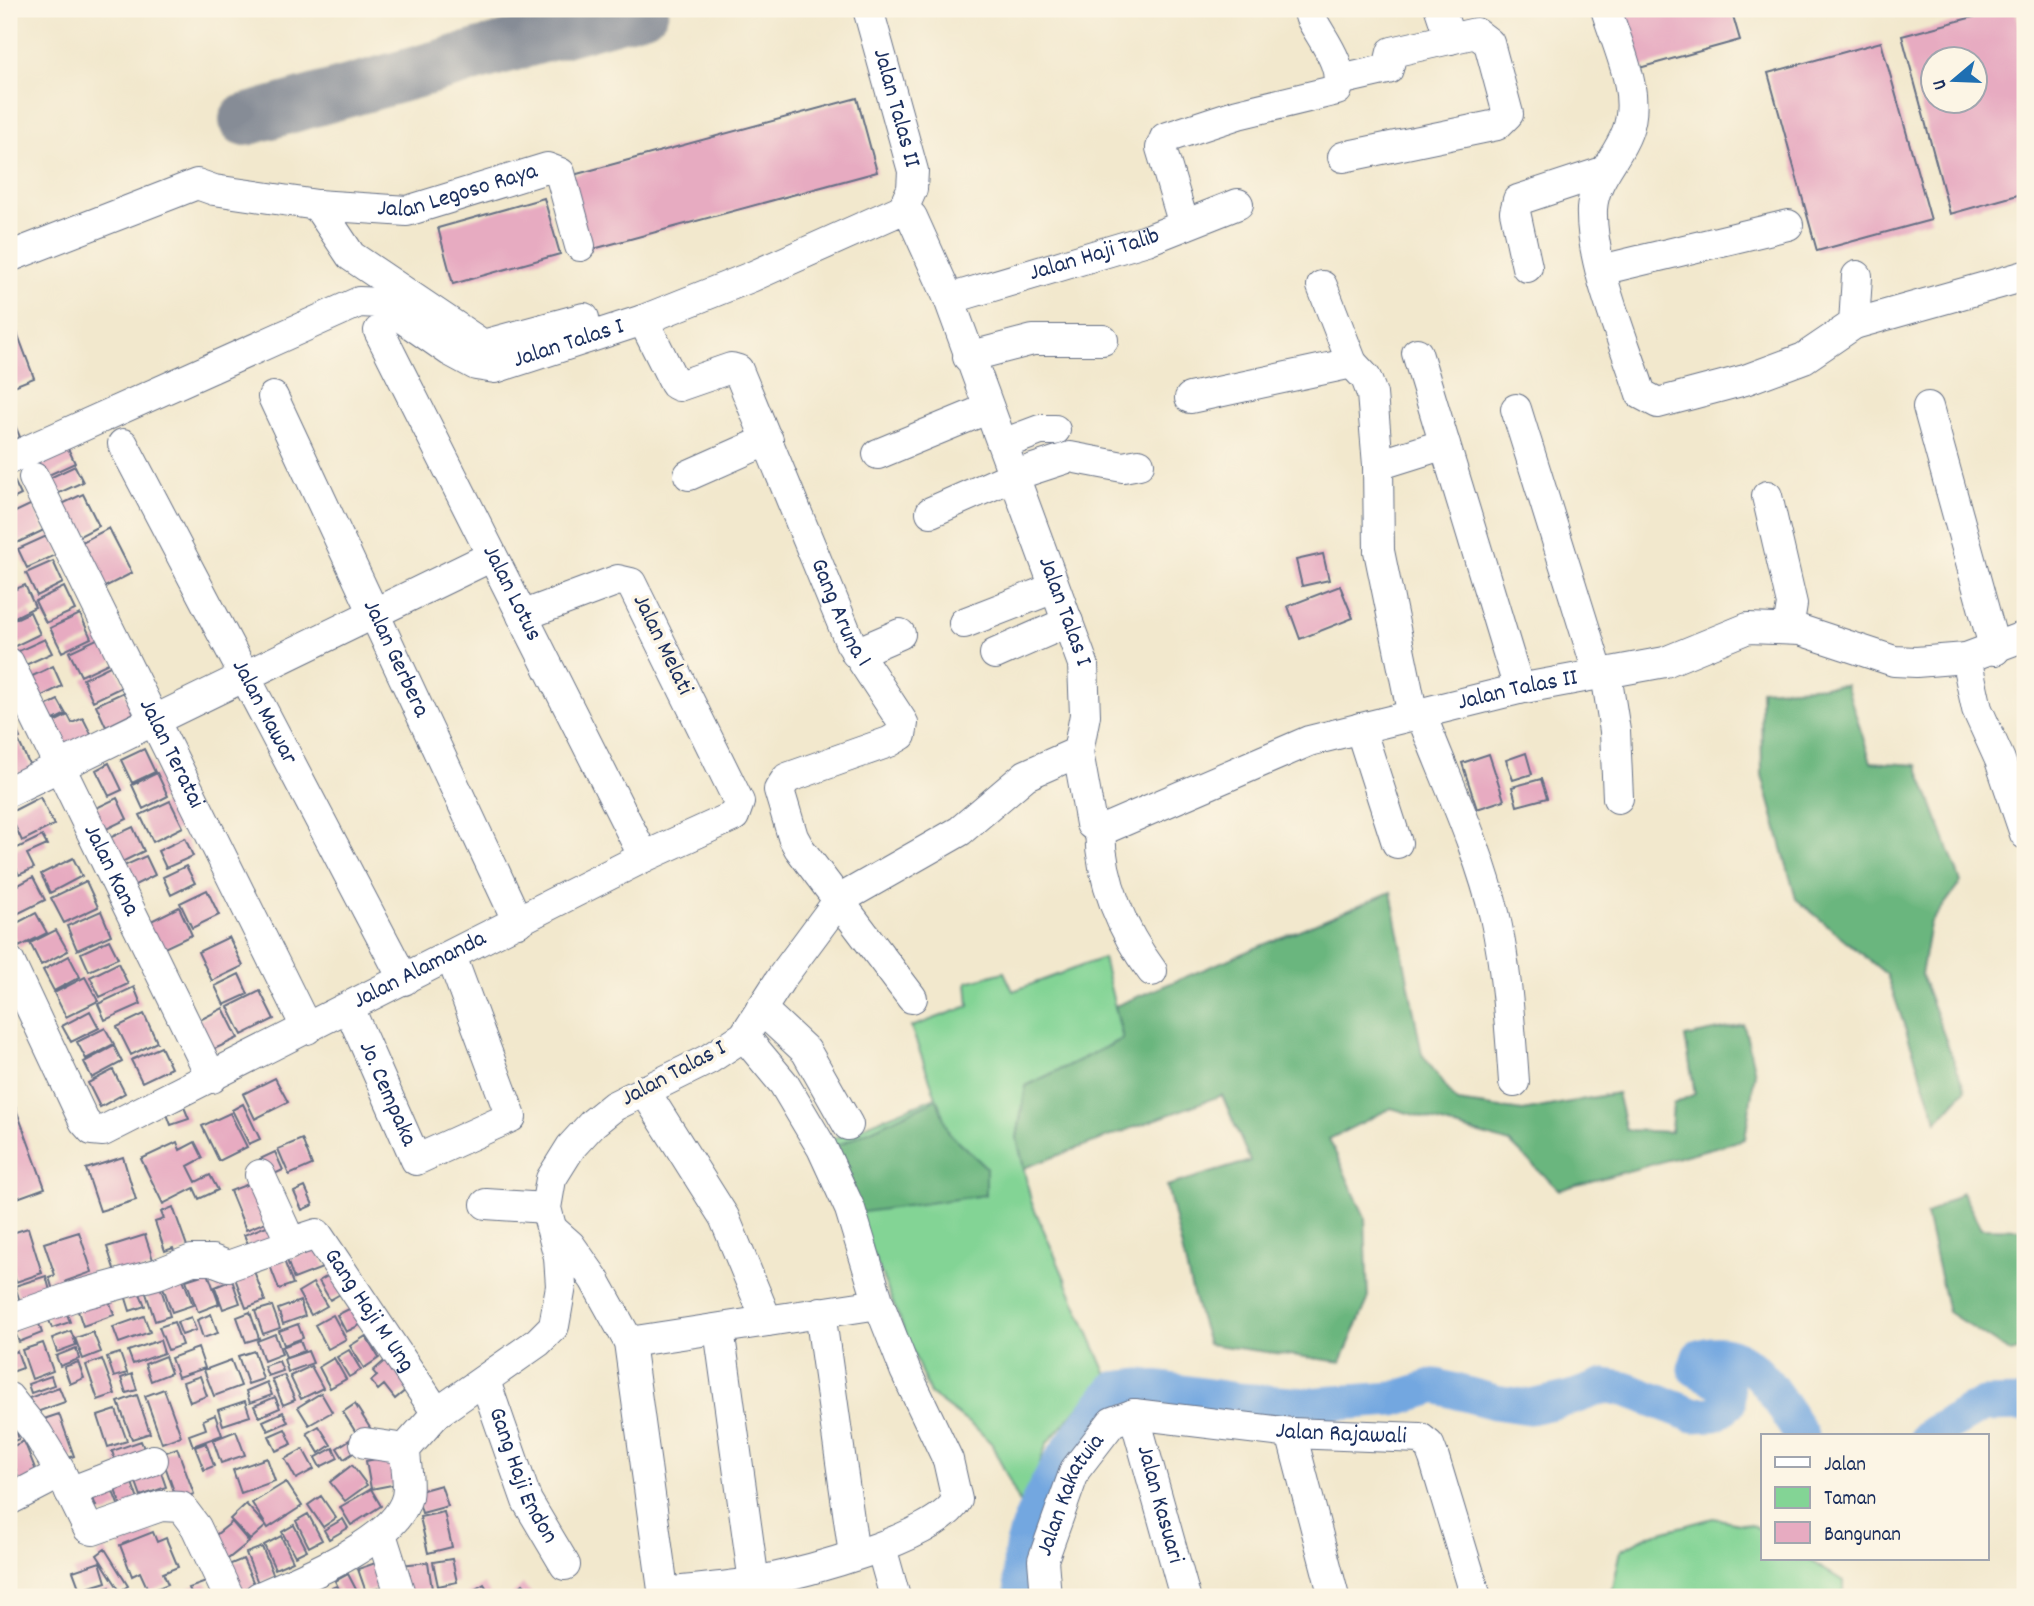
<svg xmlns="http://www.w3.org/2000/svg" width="2034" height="1606" font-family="Dekko,sans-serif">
  <rect width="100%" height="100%" fill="#fcf5e5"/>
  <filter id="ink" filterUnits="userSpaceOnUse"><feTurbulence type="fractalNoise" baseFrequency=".0143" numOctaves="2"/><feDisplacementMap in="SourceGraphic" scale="14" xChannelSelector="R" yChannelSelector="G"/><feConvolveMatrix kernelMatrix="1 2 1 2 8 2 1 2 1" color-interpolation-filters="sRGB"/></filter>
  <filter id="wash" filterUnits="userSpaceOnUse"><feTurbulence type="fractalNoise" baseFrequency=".00686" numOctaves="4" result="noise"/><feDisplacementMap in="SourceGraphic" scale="28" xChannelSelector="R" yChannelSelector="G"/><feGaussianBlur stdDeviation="1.57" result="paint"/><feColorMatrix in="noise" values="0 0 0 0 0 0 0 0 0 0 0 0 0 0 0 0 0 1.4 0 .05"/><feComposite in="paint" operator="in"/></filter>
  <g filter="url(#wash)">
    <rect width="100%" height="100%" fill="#f2e8cd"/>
    <path fill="#83d495" stroke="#4f827a" stroke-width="2" d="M1103 958 1123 1039 1026 1086 1017 1138 1031 1201 1107 1375 1047 1443 1023 1510 992 1444 978 1430 930 1394 827 1141 936 1097 911 1027 969 1006 967 982 1004 972 1013 991Z
      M1713 1518 1754 1526 1763 1532V1559H1807L1843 1581V1597H1611L1621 1550 1650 1535Z"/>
    <path fill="#6ab67e" stroke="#42726e" stroke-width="2" d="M1846 685 1871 762 1917 765 1961 882 1930 924 1921 975 1965 1090 1937 1121 1887 975 1796 899 1762 775 1761 690Z
      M1391 892 1422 1054 1457 1102 1523 1111 1617 1093 1626 1130 1671 1132 1673 1104 1695 1094 1685 1037 1744 1025 1755 1073 1745 1139 1559 1190 1510 1143 1391 1108 1329 1139 1365 1217 1368 1300 1341 1362 1208 1344 1192 1291 1167 1186 1250 1161 1222 1095 1024 1168 1017 1138 1026 1086 1123 1039 1115 1006Z
      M937 1099 949 1133 986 1167V1195L843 1215 817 1155Z
      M1962 1192 1981 1228 2025 1229V1349L2011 1353 1948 1312 1926 1215Z"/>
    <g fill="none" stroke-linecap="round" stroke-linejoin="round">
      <path stroke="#73a7e0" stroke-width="35" d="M1928 1436 1983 1405 2025 1404
        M1023 1597C1022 1584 1018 1567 1021 1554 1034 1492 1075 1437 1114 1389L1141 1386 1237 1400 1306 1405 1394 1399 1436 1386 1495 1402 1530 1407 1571 1398 1605 1386 1625 1389 1693 1415 1715 1414 1728 1404 1726 1385 1695 1369 1699 1357C1749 1339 1780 1401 1801 1436"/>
      <path stroke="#868c96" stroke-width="52" d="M245 120 643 9"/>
    </g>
    <g id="blocks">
      <path fill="#e7abc1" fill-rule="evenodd" d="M1615 9H1731L1740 40 1632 70Z
        M2003 9H2015L2025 45V193L1950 214 1902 36ZM1932 60H1974V102H1932Z
        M1881 42 1931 220 1817 251 1768 73Z
        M857 98 877 172 586 251 566 177Z
        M544 198 560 254 453 284 438 228Z
        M9 311 34 378 9 388Z
        M9 416H11L20 437 9 442Z
        M65 442 75 463 40 479 30 458Z
        M75 466 83 482 48 498 41 482Z
        M9 470 21 495 9 501Z
        M83 494 99 526 78 537 62 504Z
        M32 504 44 530 15 544 9 530V515Z
        M109 528 132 573 103 588 80 543Z
        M51 534 60 553 27 568 18 549Z
        M1323 554 1329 580 1302 586 1296 560Z
        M53 561 63 583 37 596 26 573Z
        M25 585 35 607 9 620V592Z
        M1340 586 1353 618 1300 639 1288 606Z
        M64 587 75 610 46 623 35 601Z
        M30 612 40 634 9 649V622Z
        M80 614 91 638 62 652 50 628Z
        M101 637 113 661 81 676 69 652Z
        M45 639 52 653 19 668 12 654Z
        M114 664 124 686 93 701 83 679Z
        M53 666 62 686 32 701 22 681Z
        M124 692 134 713 106 727 96 705Z
        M58 700 66 714 48 723 41 708Z
        M9 713 20 738 9 743Z
        M68 715 72 723 83 718 94 740 64 756 48 725Z
        M19 742 31 768 9 778V747Z
        M144 749 155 772 132 783 121 760Z
        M1526 753 1532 774 1513 780 1506 760Z
        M1489 754 1504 800 1477 809 1462 763Z
        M109 763 122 790 109 796 96 770Z
        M157 773 168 796 143 809 132 785Z
        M1541 779 1547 798 1517 806 1512 787Z
        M40 797 54 825 22 841 9 813Z
        M117 798 127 819 98 833 88 812Z
        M170 801 183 827 153 842 140 815Z
        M133 827 144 851 116 865 105 840Z
        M42 836 47 845 27 854 34 868 19 875 9 852Z
        M185 838 193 856 166 868 158 851Z
        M146 856 155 875 127 889 117 869Z
        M73 858 82 876 50 893 41 874Z
        M186 866 195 883 171 895 163 877Z
        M33 877 45 900 9 918V890Z
        M86 881 98 907 64 923 51 898Z
        M207 890 219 915 192 928 180 903Z
        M179 907 192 935 158 951 145 924Z
        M101 911 111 935 77 950 67 926Z
        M36 913 47 933 19 947 9 927Z
        M56 930 68 951 41 965 30 943Z
        M229 937 243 966 212 981 198 952Z
        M109 940 118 958 89 971 81 953Z
        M69 956 80 977 54 991 43 970Z
        M118 963 128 984 100 997 90 977Z
        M239 974 248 994 224 1005 215 986Z
        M85 977 98 1001 66 1017 54 993Z
        M134 987 141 1004 105 1020 98 1004Z
        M260 991 274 1019 242 1035 228 1007Z
        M223 1008 238 1038 206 1053 192 1024Z
        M90 1011 99 1028 71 1042 62 1026Z
        M144 1014 157 1042 131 1055 117 1027Z
        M105 1028 114 1044 86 1059 77 1042Z
        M114 1046 122 1062 92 1078 84 1062Z
        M161 1047 171 1068 142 1082 131 1060Z
        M113 1070 125 1093 100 1107 88 1083Z
        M275 1078 288 1102 255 1119 243 1094Z
        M9 1090 45 1188 9 1201Z
        M243 1104 260 1139 249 1144 232 1110Z
        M184 1107 189 1119 171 1125 167 1114Z
        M230 1113 247 1147 219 1161 202 1126Z
        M302 1139 312 1165 289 1175 278 1149Z
        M177 1142 180 1150 195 1142 203 1158 188 1166 196 1182 210 1175 218 1190 199 1199 194 1188 163 1204 141 1159Z
        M275 1152 283 1170 268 1177 260 1159Z
        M123 1157 136 1200 100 1211 86 1169Z
        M251 1183 266 1222 246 1230 230 1191Z
        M305 1187 313 1205 302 1210 294 1192Z
        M173 1207 188 1249 175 1254 173 1248 165 1251 155 1222 164 1219 161 1212Z
        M269 1225 277 1245 253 1255 244 1235Z
        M28 1228 42 1273 16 1282 9 1258V1234Z
        M79 1232 92 1272 66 1281 70 1292 55 1297 49 1277 55 1275 44 1243Z
        M145 1235 155 1266 117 1278 107 1247Z
        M318 1249 325 1267 294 1279 287 1260Z
        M283 1258 293 1284 279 1289 269 1263Z
        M254 1271 265 1301 246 1308 235 1278Z
        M208 1273 219 1304 198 1312 186 1280Z
        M331 1274 342 1293 330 1300 319 1281Z
        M46 1276 52 1298 22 1308 15 1286Z
        M183 1279 193 1305 172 1312 163 1287Z
        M232 1280 240 1303 223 1309 215 1287Z
        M159 1283 170 1316 155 1321 144 1287Z
        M313 1283 327 1306 311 1315 298 1292Z
        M139 1291 145 1306 130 1311 125 1295Z
        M107 1294 114 1315 83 1326 76 1305Z
        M300 1301 305 1316 283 1324 278 1309Z
        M359 1304 368 1321 346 1332 337 1315Z
        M64 1306 70 1322 52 1328 46 1312Z
        M272 1306 280 1328 263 1334 255 1311Z
        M250 1312 259 1338 246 1342 237 1317Z
        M211 1314 218 1333 203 1338 197 1320Z
        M333 1315 346 1339 328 1349 315 1325Z
        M144 1316 150 1332 119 1343 113 1327Z
        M191 1317 196 1330 182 1335 177 1322Z
        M38 1321 42 1333 19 1342 14 1330Z
        M174 1322 182 1345 168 1350 159 1327Z
        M298 1324 303 1338 284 1345 279 1331Z
        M71 1331 76 1345 57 1352 52 1338Z
        M93 1332 101 1352 83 1359 75 1338Z
        M275 1334 282 1354 264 1361 257 1341Z
        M366 1336 379 1358 364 1368 350 1346Z
        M160 1340 164 1353 133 1364 128 1351Z
        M300 1340 304 1351 286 1357 282 1347Z
        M43 1343 53 1371 32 1379 22 1350Z
        M76 1348 79 1359 60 1366 56 1356Z
        M198 1348 205 1368 178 1377 171 1358Z
        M349 1350 361 1370 349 1377 337 1357Z
        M17 1351 23 1368 9 1373V1354Z
        M254 1351 263 1379 248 1384 238 1356Z
        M308 1351 313 1363 288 1372 284 1359Z
        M120 1353 127 1373 114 1377 107 1357Z
        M165 1356 171 1373 151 1381 145 1364Z
        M390 1356 413 1384 395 1399 384 1385 378 1390 371 1381 377 1376 373 1371Z
        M334 1358 346 1379 330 1388 319 1367Z
        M102 1359 115 1394 98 1400 86 1365Z
        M231 1360 241 1386 214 1396 204 1370Z
        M279 1361 283 1371 268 1376 264 1366Z
        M78 1362 84 1378 70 1384 64 1367Z
        M311 1366 323 1388 301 1399 290 1376Z
        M132 1374 137 1390 126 1393 121 1378Z
        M284 1375 295 1400 283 1405 272 1379Z
        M51 1376 54 1385 31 1393 28 1384Z
        M200 1376 207 1396 190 1402 183 1382Z
        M267 1382 272 1395 250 1403 246 1391Z
        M59 1387 65 1402 34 1413 29 1398Z
        M164 1389 181 1436 162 1443 145 1396Z
        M321 1393 332 1412 309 1425 298 1407Z
        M137 1395 150 1433 132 1439 118 1402Z
        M275 1397 280 1408 259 1417 254 1406Z
        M245 1401 250 1416 223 1425 218 1410Z
        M355 1404 372 1431 360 1439 343 1412Z
        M116 1410 127 1441 108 1447 98 1416Z
        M283 1412 288 1422 268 1431 263 1421Z
        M59 1414 74 1456 56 1462 41 1420Z
        M215 1415 222 1435 193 1446 189 1435 206 1429 203 1420Z
        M11 1418 19 1439 9 1443V1419Z
        M319 1426 331 1445 319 1453 307 1433Z
        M285 1429 292 1444 276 1451 269 1436Z
        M236 1431 245 1455 221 1463 213 1440Z
        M354 1437 361 1448 344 1459 337 1448Z
        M24 1441 38 1476 20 1483 9 1448Z
        M141 1441 147 1456 117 1466 112 1451Z
        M206 1443 214 1466 204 1470 195 1447Z
        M177 1448 194 1494 177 1500 161 1454Z
        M333 1448 338 1458 320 1467 315 1458Z
        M303 1449 314 1469 296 1479 285 1459Z
        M391 1456 397 1484 371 1489 366 1461Z
        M267 1458 275 1481 241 1493 233 1470Z
        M157 1461 166 1487 141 1496 132 1471Z
        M352 1465 367 1485 345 1501 330 1482Z
        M129 1474 139 1503 122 1509 112 1481Z
        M286 1482 302 1506 268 1528 252 1503Z
        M110 1484 119 1507 107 1514 83 1511 96 1506 90 1491Z
        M441 1485 448 1506 422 1513 416 1492Z
        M371 1489 381 1506 351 1525 340 1507Z
        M321 1496 336 1518 323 1527 308 1505Z
        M246 1504 266 1526 250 1540 230 1519Z
        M444 1512 452 1547 428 1553 420 1517Z
        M308 1514 322 1540 309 1547 296 1521Z
        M343 1519 348 1528 329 1539 324 1530Z
        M232 1522 249 1542 223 1563 206 1543Z
        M294 1525 307 1550 295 1556 282 1532Z
        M153 1532 157 1542 166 1538 178 1567 163 1573 168 1584 149 1592 140 1572 132 1576 120 1545Z
        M281 1536 293 1561 275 1569 264 1545Z
        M262 1547 274 1576 258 1583 246 1553Z
        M105 1549 128 1586 120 1591 97 1555Z
        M243 1559 255 1586 239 1593 226 1566Z
        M452 1559 457 1582 438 1586 433 1562Z
        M384 1560 392 1584 366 1592 358 1569Z
        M100 1562 106 1582 80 1590 73 1571Z
        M428 1562 432 1589 405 1593 401 1565Z
        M348 1574 360 1597H343L335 1581Z
        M206 1582 213 1597H193L189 1588Z
        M484 1584 492 1597H462Z
        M523 1584 535 1597 511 1595Z
        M336 1586 340 1597H311Z
        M110 1587 113 1597H82Z
        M450 1590V1597H419L418 1593Z"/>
    </g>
  </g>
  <g filter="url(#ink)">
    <use href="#blocks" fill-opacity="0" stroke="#667085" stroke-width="2"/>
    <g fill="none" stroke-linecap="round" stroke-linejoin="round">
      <defs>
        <g id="minor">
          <path id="s1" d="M868 9 913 171 912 189 903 209"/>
          <path d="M1440 9 1450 39"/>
          <path d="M1606 9C1617 46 1642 93 1627 132 1617 159 1594 178 1592 209 1590 263 1624 341 1641 394L1658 403 1745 380 1804 358 1854 324 1857 276"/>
          <path d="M1340 80 1388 69 1392 52 1476 33 1489 43 1508 114 1497 125 1343 157"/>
          <path d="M317 205 351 256 483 345 584 318"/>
          <path d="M1184 225 1161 148 1165 138 1238 114 1337 90C1346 66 1320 37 1310 16L1312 9"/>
          <path id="s2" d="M9 257 197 184 214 190 317 205 407 211 547 168 560 173 580 246"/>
          <path d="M1527 267 1515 212 1518 200 1603 172"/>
          <path d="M1601 270 1788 225"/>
          <path d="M1322 286 1352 363 1366 378 1372 394 1378 465 1379 551 1413 716"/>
          <path id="s3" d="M949 299 1147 240 1238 204"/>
          <path id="s4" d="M643 320 675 384 679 386 731 368 738 370 850 642 903 723 901 735 889 742 787 778 779 790 793 837 799 848 912 998"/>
          <path d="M1854 324 2025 276"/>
          <path id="s5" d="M379 331 644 857"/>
          <path d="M1417 353 1519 689"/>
          <path d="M968 357 1033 340H1103"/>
          <path id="s6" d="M273 397 518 922"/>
          <path d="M1190 398 1352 363"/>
          <path d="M1928 407 1995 650"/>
          <path d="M1516 409 1599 675"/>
          <path id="s7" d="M123 444 404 980"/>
          <path d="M1003 444 1040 430H1055"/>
          <path d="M878 454 987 409"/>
          <path id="s8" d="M9 459 359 302 381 303 450 351 476 365 495 368 643 320 751 277 903 209 912 217 949 299 1083 664 1085 715 1078 752 1026 775 960 831 839 900 782 977 744 1036 709 1059 614 1106 593 1123 571 1147 551 1179 546 1208 559 1257 561 1286 554 1326 538 1342 437 1413 405 1449C405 1464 410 1482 407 1497 396 1542 299 1580 259 1597"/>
          <path d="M1378 465 1445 444"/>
          <path d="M689 475 768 440"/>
          <path id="s9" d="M34 478 307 1029"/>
          <path d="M1767 496 1792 604 1788 629"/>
          <path d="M931 512 1015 475 1070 457 1123 467 1139 464"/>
          <path d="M964 623 1054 588"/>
          <path d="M856 653 900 634"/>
          <path d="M995 654 1068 622"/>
          <path d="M1966 658 1977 709 2000 760 2025 834"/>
          <path id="s10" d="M9 663 212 1078"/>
          <path d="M1606 674 1615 731 1618 798"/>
          <path d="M1421 714C1446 780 1479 848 1495 917 1507 971 1510 1027 1514 1082"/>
          <path d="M1360 728 1397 843"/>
          <path id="s11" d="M1078 752 1091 824 1100 831 1309 741 1519 689 1665 662 1748 628 1800 630 1894 661 1916 662 1966 658 2025 636"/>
          <path d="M9 791 492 556"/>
          <path d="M1100 831C1101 881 1122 931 1152 971"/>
          <path id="s12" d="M9 961 84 1121 92 1130 103 1131 644 857 734 816 739 802 631 583 618 580 522 616"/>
          <path id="s13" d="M349 1008 416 1160 511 1117 451 956"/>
          <path d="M761 1009 806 1051 848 1125"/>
          <path d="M644 1090 724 1217 767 1321"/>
          <path d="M486 1204 546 1208"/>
          <path d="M553 1230 570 1245 594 1279 629 1342 664 1597"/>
          <path id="s14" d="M289 1243 317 1234 437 1413"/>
          <path d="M820 1312 854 1555"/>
          <path d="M9 1319 72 1297 157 1274 192 1260H212L228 1266 288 1245 285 1230 260 1175"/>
          <path d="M719 1329 756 1597"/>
          <path d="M629 1342 879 1304"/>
          <path id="s15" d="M485 1381 527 1501 565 1565"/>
          <path d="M9 1398 37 1433 59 1469 88 1528 93 1530 161 1506 181 1507 196 1527 229 1597"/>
          <path id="s16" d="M1134 1414 1185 1597"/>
          <path d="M1291 1433 1334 1597"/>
          <path d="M365 1443 405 1449"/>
          <path d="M70 1492 153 1460"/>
          <path d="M9 1500 61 1473"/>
          <path d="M381 1534 401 1597"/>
          <path d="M881 1547 895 1597"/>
          <path d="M664 1593C694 1589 725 1588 755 1582 800 1573 936 1539 957 1500L948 1460 905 1370 879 1304 850 1209 822 1148 784 1084 744 1036"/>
          <path id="s17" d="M1046 1597 1043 1560 1075 1470 1112 1422 1134 1414 1291 1433 1420 1438 1429 1445 1434 1458 1476 1597"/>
        </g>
      </defs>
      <use href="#minor" stroke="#667085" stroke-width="32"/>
      <use href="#minor" stroke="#fff" stroke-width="30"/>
    </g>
  </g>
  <g text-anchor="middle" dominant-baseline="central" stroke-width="7" stroke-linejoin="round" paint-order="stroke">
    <g font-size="24" fill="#1b2f5e" stroke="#fcf5e5">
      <text stroke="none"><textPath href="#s1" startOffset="103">Jalan Talas II</textPath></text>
      <text stroke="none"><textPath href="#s2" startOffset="467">Jalan Legoso Raya</textPath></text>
      <text stroke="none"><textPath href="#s3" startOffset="152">Jalan Haji Talib</textPath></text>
      <text stroke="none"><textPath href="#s8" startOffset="616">Jalan Talas I</textPath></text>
      <text stroke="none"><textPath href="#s5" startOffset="294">Jalan Lotus</textPath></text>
      <text stroke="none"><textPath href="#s4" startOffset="402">Gang Aruna 1</textPath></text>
      <text stroke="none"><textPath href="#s8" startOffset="1412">Jalan Talas I</textPath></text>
      <text transform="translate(662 645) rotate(64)">Jalan Melati</text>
      <text stroke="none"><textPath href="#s6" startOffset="289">Jalan Gerbera</textPath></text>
      <text stroke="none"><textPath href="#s11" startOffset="527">Jalan Talas II</textPath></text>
      <text stroke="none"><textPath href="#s7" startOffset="303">Jalan Mawar</textPath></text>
      <text stroke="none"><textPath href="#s9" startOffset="308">Jalan Teratai</textPath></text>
      <text stroke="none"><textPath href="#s10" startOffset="231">Jalan Kana</textPath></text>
      <text stroke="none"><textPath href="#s12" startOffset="555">Jalan Alamanda</textPath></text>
      <text transform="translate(674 1074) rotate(-28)">Jalan Talas I</text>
      <text stroke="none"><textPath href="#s13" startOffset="94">Jo. Cempaka</textPath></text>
      <text stroke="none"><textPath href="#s14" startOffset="122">Gang Haji M Ung</textPath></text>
      <text stroke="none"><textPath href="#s17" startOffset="425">Jalan Rajawali</textPath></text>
      <text stroke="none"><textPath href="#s15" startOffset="102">Gang Haji Endon</textPath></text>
      <text stroke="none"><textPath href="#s17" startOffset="108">Jalan Kakatuia</textPath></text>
      <text stroke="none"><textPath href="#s16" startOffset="94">Jalan Kasuari</textPath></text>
    </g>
  </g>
  <rect width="2034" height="1606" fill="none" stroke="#fcf5e5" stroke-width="35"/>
  <rect x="1761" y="1434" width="228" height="126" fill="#fcf5e5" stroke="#a2a6af" stroke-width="2"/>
  <rect x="1775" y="1457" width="35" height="10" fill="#ffffff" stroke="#a2a6af" stroke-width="2"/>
  <text x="1824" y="1470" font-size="21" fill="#1b2f5e">Jalan</text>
  <rect x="1775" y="1487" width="35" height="21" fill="#83d495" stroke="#a2a6af" stroke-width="2"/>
  <text x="1824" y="1504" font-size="21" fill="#1b2f5e">Taman</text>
  <rect x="1775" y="1522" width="35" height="21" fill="#e7abc1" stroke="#a2a6af" stroke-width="2"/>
  <text x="1824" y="1540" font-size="21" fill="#1b2f5e">Bangunan</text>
  <g transform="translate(1954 80) rotate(251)"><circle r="33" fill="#fcf5e5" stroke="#a2a6af" stroke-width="2"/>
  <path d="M0-5L12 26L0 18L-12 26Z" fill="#1f6fb2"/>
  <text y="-10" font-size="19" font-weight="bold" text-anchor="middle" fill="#1b2f5e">U</text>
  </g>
</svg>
